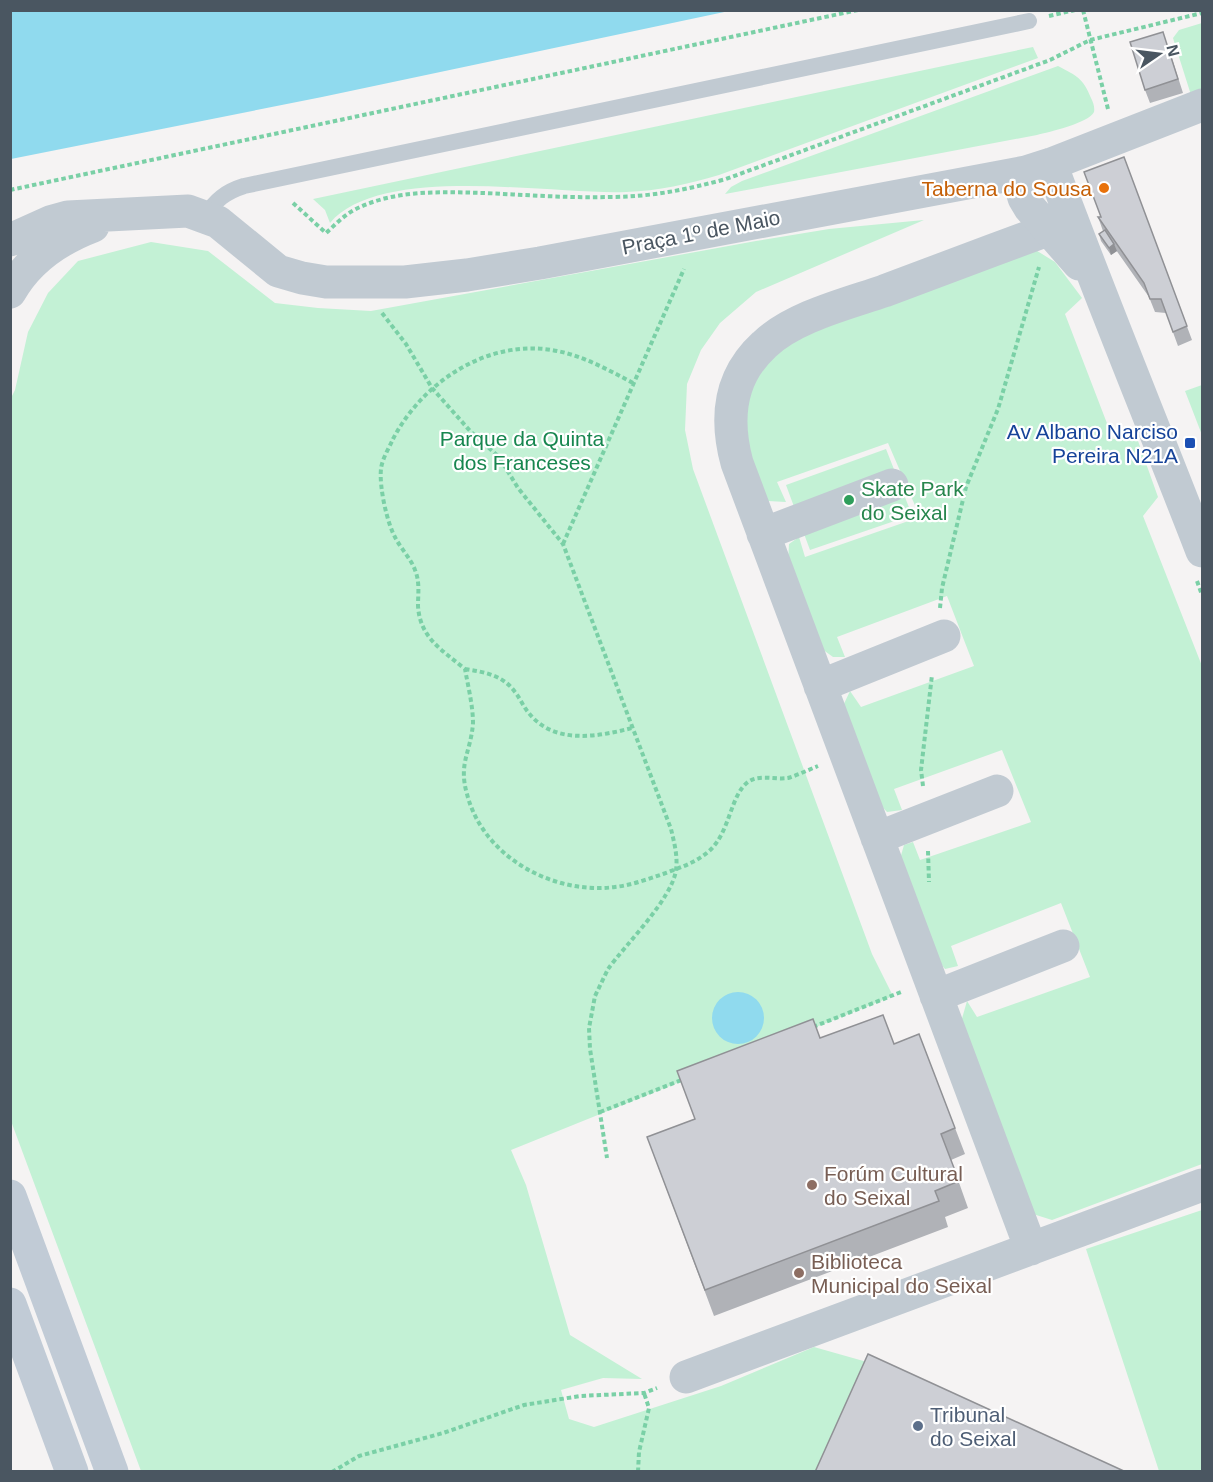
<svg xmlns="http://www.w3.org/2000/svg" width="1213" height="1482" font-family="Arial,sans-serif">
  <rect width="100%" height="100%" fill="#f5f3f3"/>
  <path fill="#c3f1d5" d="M1202 23V90L1191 95 1173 38 1179 30Z
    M1033 47 1038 58 719 175C689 184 658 191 626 192 551 195 381 163 330 223L325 210 313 199Z
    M1058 66C1077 76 1083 78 1091 98 1093 102 1095 107 1094 112 1089 123 1049 132 1037 135L725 194 731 187 742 181Z
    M924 220 756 292 720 323 701 350 687 384 685 430 693 469 872 954 893 996 511 1150 526 1185 570 1335 642 1379 603 1378 561 1390 569 1419 594 1427 721 1386 814 1347 867 1362 816 1471H141L11 1121V398L15 390 28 332 48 293 78 261 151 242 208 251 275 303 318 308 371 311 756 241 829 229Z
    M1034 249 1055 262 1082 298 1065 314 1113 439 1138 441 1158 497 1143 516 1202 666V1164L1052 1220 1033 1214 961 1022 967 1001 977 1017 1090 977 1061 903 951 946 958 966 945 969 937 959 900 859 904 845 913 842 920 860 1031 822 1002 750 894 789 902 810 887 812 876 800 842 708 850 691 861 707 974 666 947 596 837 637 845 657H833L822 649 788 562 789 544 799 537 805 557 920 517 888 443 777 482 786 502 768 501 748 453 741 424 752 378 784 343Z
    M1202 385V435L1185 391Z
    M886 449 912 515 810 550 786 485Z
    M1202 1210V1471H1159L1086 1249Z"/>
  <path fill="#90daee" d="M11 10H729V11L322 97 11 159Z
    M712 1018a26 26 0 1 1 52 0a26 26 0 1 1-52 0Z"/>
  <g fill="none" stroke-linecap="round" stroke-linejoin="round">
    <path stroke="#7ad0a6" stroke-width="4" stroke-dasharray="4.5 3" stroke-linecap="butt" d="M1083 10 1108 109
      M1049 16 1075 10
      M10 190 858 10
      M293 203 326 233C335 225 343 216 354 210 394 189 441 192 485 193 526 195 567 198 608 197 651 197 685 190 726 179L1050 60 1090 40 1202 13
      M382 313 406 344 432 388 471 432 499 457 518 488 563 544 671 829C674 842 678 856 676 870 672 899 626 944 608 969L595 996 589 1028 590 1049 607 1158
      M633 383C605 368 576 352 544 349 481 343 421 385 393 439 389 448 382 459 381 469 379 486 387 524 396 539 402 550 411 559 415 570 420 582 418 594 418 606 420 638 442 650 465 669 468 686 473 706 473 723 471 752 458 763 467 794 483 857 553 895 615 887 632 885 648 879 663 874 679 868 695 863 708 852 730 834 730 795 748 782 759 774 775 780 788 778 798 775 808 770 818 766
      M563 544 684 269
      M1197 581 1202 595
      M940 608 942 588 966 487 998 409 1039 267
      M465 669C484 672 503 675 515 692 520 698 523 706 528 712 553 745 597 737 632 728
      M923 786 921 770 932 675
      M928 851 929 882
      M813 1027 901 992
      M600 1112 684 1079
      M332 1472 359 1456 443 1433 524 1405 580 1396 644 1393 657 1388
      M638 1472 639 1452 649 1408 644 1393"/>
    <path stroke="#c1cad2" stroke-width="16" d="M205 216C216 200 225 192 244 186L1029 21"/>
    <path stroke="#c1cad2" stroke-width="33" d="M763 534 892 485
      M820 686 944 636
      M877 838 997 791
      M936 996 1063 946
      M1031 1249 737 463C725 419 729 377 764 345 793 317 846 304 884 291 947 267 1009 244 1072 221
      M686 1377 1202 1185"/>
    <path stroke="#c1cad2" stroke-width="33" d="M1051 164C1099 294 1152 422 1202 551
      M1017 174 1024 198 1030 208 1079 264
      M10 240 50 222 68 217 188 211 218 222 278 271 302 278 326 282H405L467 275 540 263 1026 172 1051 164 1202 105
      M10 292C28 260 59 239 93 226"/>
    <path stroke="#c1cbd6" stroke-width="33" d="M10 1196 112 1472
      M10 1304 72 1472"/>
  </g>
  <path fill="#b0b2b7" d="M1168 46 1183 93 1150 103 1145 90Z
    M1124 157 1192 340 1178 346 1166 313 1155 312 1149 297 1116 250 1117 251 1111 255 1101 241 1099 234 1103 231 1098 217H1101Z
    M919 1034 965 1154 951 1160 968 1208 945 1217 948 1227 714 1316 647 1137 695 1119 820 1038 894 1044Z"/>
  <path fill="#909195" d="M1114 244 1117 251 1111 255 1109 248Z"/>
  <path fill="#cdcfd5" stroke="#909195" stroke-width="1.5" d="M1163 32 1178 79 1145 90 1130 42Z
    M1124 157 1187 326 1173 332 1161 299H1150L1144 283 1098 217H1101L1084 172Z
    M1105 230 1114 244 1109 248 1099 234Z
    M883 1015 894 1044 919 1034 955 1128 941 1134 959 1181 935 1191 939 1201 705 1290 647 1137 695 1119 677 1071 813 1019 820 1038Z
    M868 1354 1126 1472H815Z"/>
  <circle fill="#e8710a" stroke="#fff" stroke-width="2" cx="1104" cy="188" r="6"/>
  <rect fill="#1a4fb4" stroke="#fff" stroke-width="2" x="1184" y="437" width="12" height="12" rx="3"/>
  <circle fill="#2e9e5b" stroke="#fff" stroke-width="2" cx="849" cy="500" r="6"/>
  <g fill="#8d6e63" stroke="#fff" stroke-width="2">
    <circle cx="812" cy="1185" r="6"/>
    <circle cx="799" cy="1273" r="6"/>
  </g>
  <circle fill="#5c6f8a" stroke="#fff" stroke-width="2" cx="918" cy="1426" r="6"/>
  <g text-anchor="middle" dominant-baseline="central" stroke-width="4.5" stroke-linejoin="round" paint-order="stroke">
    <g font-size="21" fill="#c56008" stroke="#fff" text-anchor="end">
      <text x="1092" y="188">Taberna do Sousa</text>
    </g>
    <g font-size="21" fill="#4a5661" stroke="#fff">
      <text transform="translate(701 232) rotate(-11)">Praça 1º de Maio</text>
    </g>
    <g font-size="21" fill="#164399" stroke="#fff" text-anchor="end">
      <text x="1178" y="431">Av Albano Narciso<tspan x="1178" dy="24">Pereira N21A</tspan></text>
    </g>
    <g font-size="21" fill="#17864f" stroke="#fff">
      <text x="522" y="438">Parque da Quinta<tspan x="522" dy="24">dos Franceses</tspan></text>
    </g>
    <g font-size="21" fill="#27864d" stroke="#fff" text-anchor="start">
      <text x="861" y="488">Skate Park<tspan x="861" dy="24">do Seixal</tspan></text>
    </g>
    <g font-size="21" fill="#785e54" stroke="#fff" text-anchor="start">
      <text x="824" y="1173">Forúm Cultural<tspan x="824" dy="24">do Seixal</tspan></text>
      <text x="811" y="1261">Biblioteca<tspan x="811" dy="24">Municipal do Seixal</tspan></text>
    </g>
    <g font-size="21" fill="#4e5e75" stroke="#fff" text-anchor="start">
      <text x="930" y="1414">Tribunal<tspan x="930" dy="24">do Seixal</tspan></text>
    </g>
  </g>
  <rect width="1213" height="1482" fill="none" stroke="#4a5661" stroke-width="24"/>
  <g transform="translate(1159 54) rotate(76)" stroke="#ffffff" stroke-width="4.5" paint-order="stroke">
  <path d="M0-4.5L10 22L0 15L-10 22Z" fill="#4a5661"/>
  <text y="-9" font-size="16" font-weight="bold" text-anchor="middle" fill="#4a5661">N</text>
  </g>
</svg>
